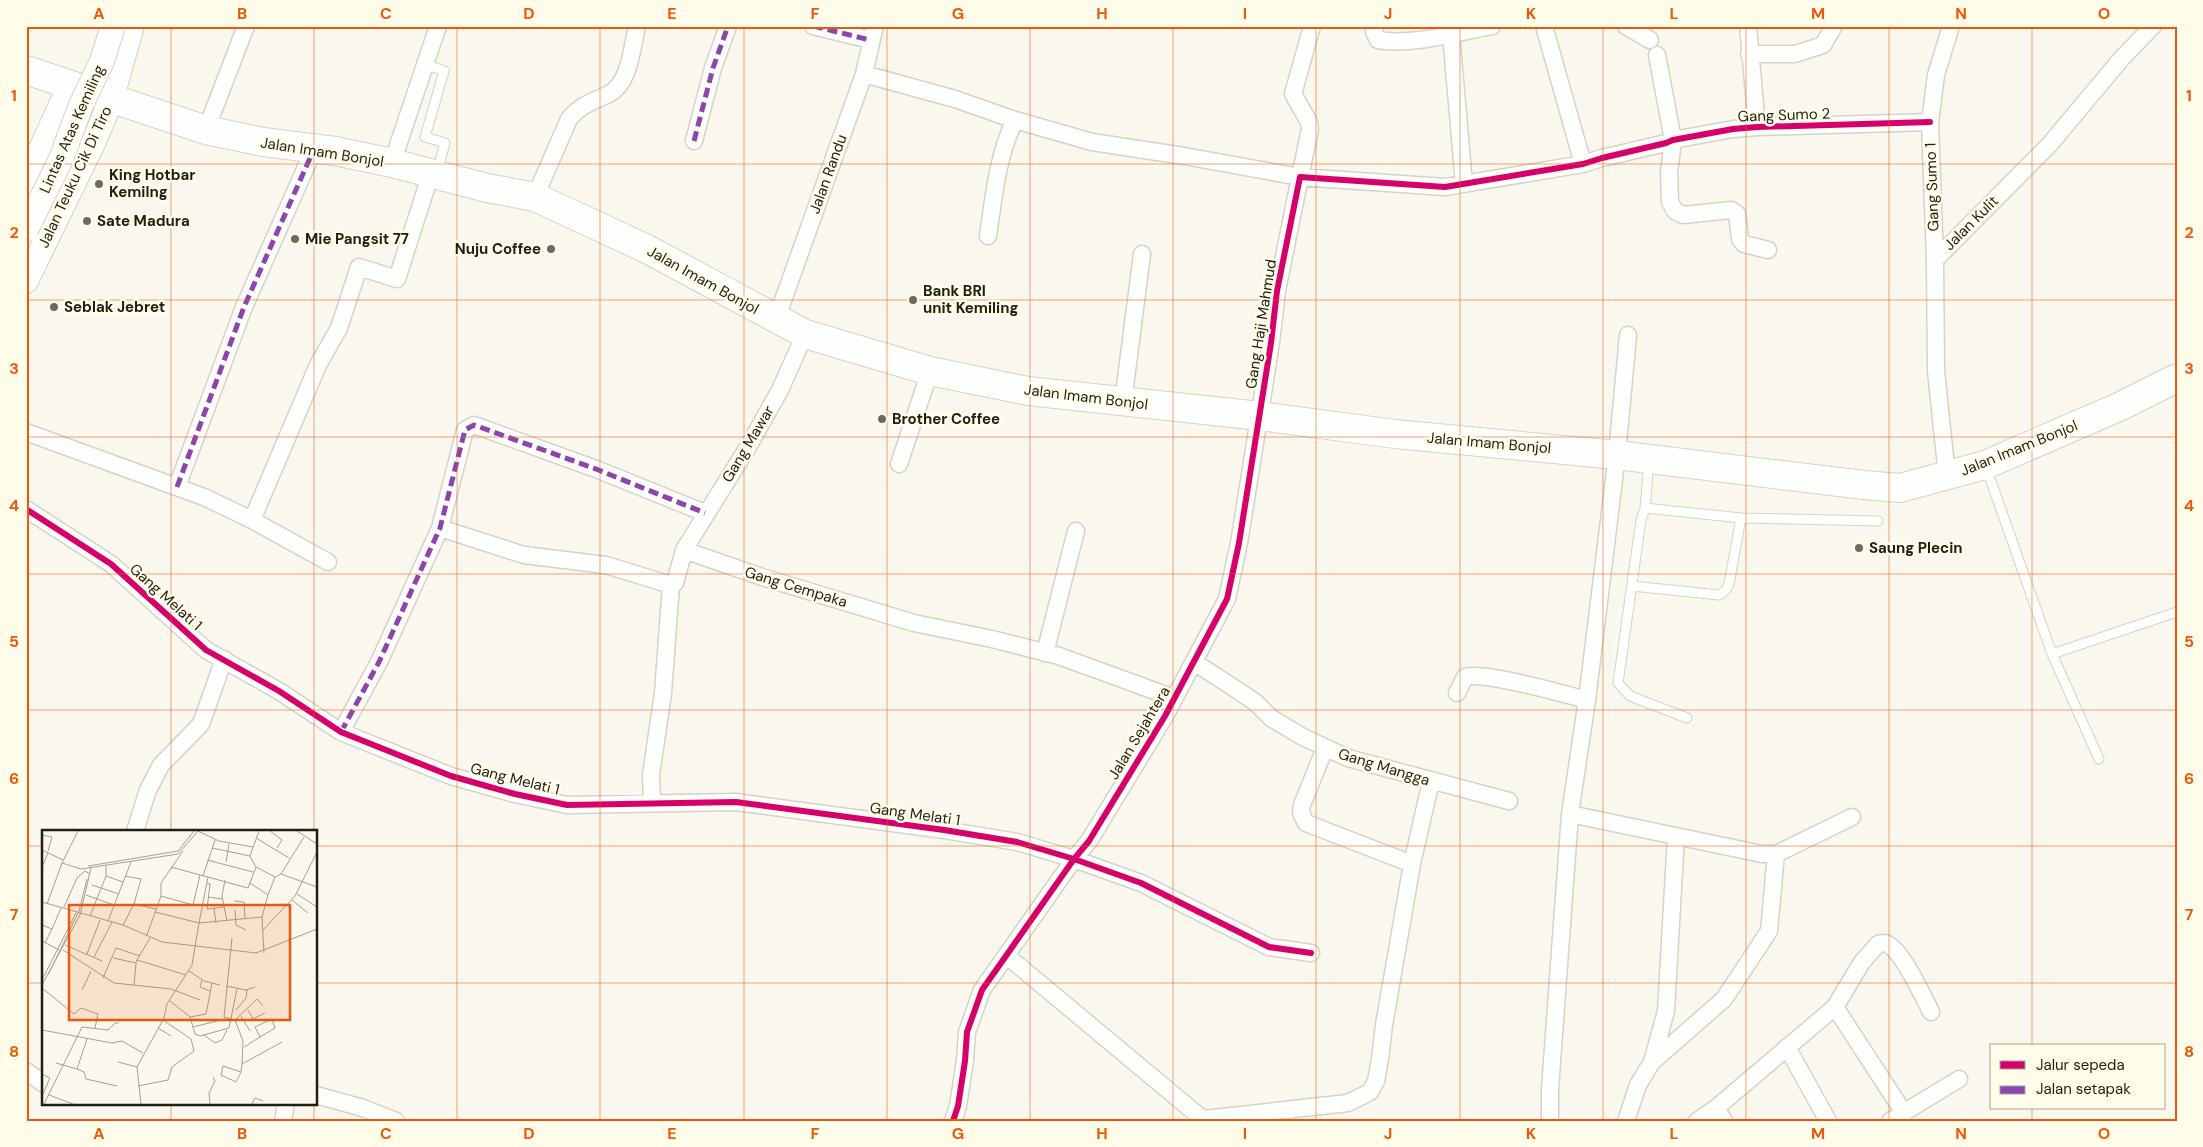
<svg xmlns="http://www.w3.org/2000/svg" width="2203" height="1147" font-family="'DM Sans',sans-serif">
  <rect width="100%" height="100%" fill="#faf8ee"/>
  <g fill="none" stroke-linecap="round" stroke-linejoin="round">
    <defs>
      <path id="lane" d="M425 64 444 71 425 137 445 143 437 172
        M1649 462 1645 508 1741 518 1878 521
        M1986 467 2052 654 2099 759
        M1645 508 1641 520 1618 683 1630 696 1687 718
        M1632 586 1719 595 1726 590 1729 584 1741 518
        M2052 654 2177 612"/>
      <path id="street" d="M813 26 870 40
        M1375 26 1374 32 1378 40C1415 46 1456 32 1492 26
        M1544 26 1583 164
        M1626 26 1650 40
        M1748 26 1757 127
        M1451 34 1464 184
        M1749 54H1795L1823 45 1834 26
        M1657 55 1673 140 1669 173 1670 202 1675 211 1683 215 1731 210 1737 214 1740 239 1744 244 1768 250
        M864 74 955 99 1015 120 1092 142 1184 156 1300 177 1310 129 1309 122 1293 94 1312 26
        M206 130 246 26
        M694 141 713 68 728 26
        M392 163 438 26
        M535 197 569 119C580 105 594 101 609 94 630 83 632 47 637 26
        M988 236C994 196 997 157 1015 120
        M1935 260 2050 144 2122 58 2153 26
        M776 320 864 74 875 26
        M1123 402 1142 254
        M26 432 204 497 252 520 328 562
        M899 464 930 371
        M1947 476 1936 371 1935 260 1930 122 1936 75 1951 26
        M177 487 244 307 314 149
        M26 509 111 564 206 650 279 691 341 732 451 776 515 794 567 805 736 802 944 830 1017 842 1074 859 1141 883 1269 947 1311 953
        M252 520 318 365 339 328 359 267 397 279 431 173
        M440 528 524 555 606 565 671 585 675 583 684 550 762 577 914 623 992 639 1059 656 1174 698
        M684 550 748 447 780 390 805 334
        M1045 653 1076 531
        M1194 662 1234 688 1255 702 1271 718 1303 737 1348 758 1509 801
        M1457 693 1465 677C1484 671 1564 694 1587 700
        M341 732 379 662 440 528 465 430 474 425 596 469 705 513
        M1325 748 1302 805 1301 813 1306 823 1412 864
        M652 802 651 775 663 693 671 585
        M1570 814 1762 854H1776L1852 817
        M135 831 148 790 161 765 201 724 224 659
        M1007 956 1205 1121
        M1835 1007 1904 1113
        M1787 1047 1828 1121
        M1652 1062 1724 999 1769 931 1776 854
        M26 1071 44 1084
        M316 1095 363 1108 396 1121
        M1716 1108 1724 1121
        M1204 1119 1348 1103 1370 1092 1376 1081 1380 1059 1384 1025 1412 864 1431 781
        M283 1121 286 1103
        M953 1121 958 1106 965 1061 967 1032 982 990 1074 859 1089 841 1165 716 1227 599 1239 543 1271 343 1277 291 1300 177 1445 187 1583 164 1602 158 1666 143 1673 140 1733 129 1757 127 1930 122
        M1550 1121V1089L1570 814 1587 700 1617 455 1628 335
        M1626 1121 1638 1085 1652 1062 1666 1011 1676 836
        M1697 1121 1716 1108 1835 1007 1862 962 1878 944C1882 943 1885 942 1889 945 1903 953 1923 996 1931 1012
        M1890 1121 1959 1079"/>
      <path id="secondary" d="M26 182 70 85
        M26 281 95 139 111 100 132 26"/>
      <path id="highway" d="M26 70 206 130 263 142 335 151 392 163 487 188 535 197 647 249 805 334 930 371 1028 391 1260 416 1395 434 1617 455 1864 485 1900 488 1985 465 2121 406 2177 378"/>
    </defs>
    <use href="#lane" stroke="#d5d3c9" stroke-width="11"/>
    <use href="#street" stroke="#d5d3c9" stroke-width="19"/>
    <use href="#secondary" stroke="#d5d3c9" stroke-width="26"/>
    <use href="#highway" stroke="#d5d3c9" stroke-width="30"/>
    <use href="#lane" stroke="#fefefc" stroke-width="9"/>
    <use href="#street" stroke="#fefefc" stroke-width="16"/>
    <use href="#secondary" stroke="#fefefc" stroke-width="24"/>
    <use href="#highway" stroke="#fefefc" stroke-width="28"/>
    <defs>
      <path id="secondary-bridge" d="M26 230 61 159 81 105 102 61 113 26"/>
    </defs>
    <use href="#secondary-bridge" stroke="#d5d3c9" stroke-width="26" stroke-linecap="butt"/>
    <use href="#secondary-bridge" stroke="#fefefc" stroke-width="24"/>
    <path stroke="#8e44ad" stroke-width="5" stroke-dasharray="10 5" stroke-linecap="butt" d="M813 26 870 40
      M694 141 713 68 728 26
      M177 487 244 307 314 149
      M341 732 379 662 440 528 465 430 474 425 596 469 705 513"/>
    <defs>
      <path id="cycleway" d="M26 509 111 564 206 650 279 691 341 732 451 776 515 794 567 805 736 802 944 830 1017 842 1074 859 1141 883 1269 947 1311 953
        M953 1121 958 1106 965 1061 967 1032 982 990 1074 859 1089 841 1165 716 1227 599 1239 543 1271 343 1277 291 1300 177 1445 187 1583 164 1602 158 1666 143 1673 140 1733 129 1757 127 1930 122"/>
    </defs>
    <use href="#cycleway" stroke="#fffce9" stroke-width="9"/>
    <use href="#cycleway" stroke="#d6006c" stroke-width="6"/>
  </g>
  <path fill="none" stroke="#e8590c" stroke-width="1" stroke-opacity="0.55" d="M171 26V831M314 26V831M457 26V1121M600 26V1121M744 26V1121M887 26V1121M1030 26V1121M1173 26V1121M1316 26V1121M1460 26V1121M1603 26V1121M1746 26V1121M1889 26V1121M2032 26V1046M26 164H2177M26 300H2177M26 437H2177M26 574H2177M26 710H2177M26 846H44M316 846H2177M26 983H44M316 983H2177M171 1103V1121M314 1103V1121M2032 1108V1121"/>
  <g fill="#6d6b60" stroke="#fffce9" stroke-width="2">
    <circle cx="99" cy="184" r="5"/>
    <circle cx="87" cy="221" r="5"/>
    <circle cx="295" cy="239" r="5"/>
    <circle cx="551" cy="249" r="5"/>
    <circle cx="913" cy="300" r="5"/>
    <circle cx="54" cy="307" r="5"/>
    <circle cx="882" cy="419" r="5"/>
    <circle cx="1859" cy="548" r="5"/>
  </g>
  <g text-anchor="middle" dominant-baseline="central" stroke-width="5" stroke-linejoin="round" paint-order="stroke">
    <g font-size="15" fill="#211f13" stroke="#fffce9">
      <text transform="translate(1784 115) rotate(-2)">Gang Sumo 2</text>
      <text transform="translate(72 129) rotate(-66)">Lintas Atas Kemiling</text>
      <text transform="translate(322 152) rotate(9)">Jalan Imam Bonjol</text>
      <text transform="translate(828 174) rotate(-70)">Jalan Randu</text>
      <text transform="translate(75 177) rotate(-65)">Jalan Teuku Cik Di Tiro</text>
      <text transform="translate(1932 187) rotate(-92)">Gang Sumo 1</text>
      <text transform="translate(1971 223) rotate(-45)">Jalan Kulit</text>
      <text transform="translate(703 280) rotate(29)">Jalan Imam Bonjol</text>
      <text transform="translate(1261 324) rotate(-81)">Gang Haji Mahmud</text>
      <text transform="translate(1086 397) rotate(7)">Jalan Imam Bonjol</text>
      <text transform="translate(1489 443) rotate(5)">Jalan Imam Bonjol</text>
      <text transform="translate(748 444) rotate(-59)">Gang Mawar</text>
      <text transform="translate(2019 448) rotate(-22)">Jalan Imam Bonjol</text>
      <text transform="translate(796 587) rotate(17)">Gang Cempaka</text>
      <text transform="translate(166 597) rotate(42)">Gang Melati 1</text>
      <text transform="translate(1139 733) rotate(-59)">Jalan Sejahtera</text>
      <text transform="translate(1384 767) rotate(17)">Gang Mangga</text>
      <text transform="translate(515 779) rotate(14)">Gang Melati 1</text>
      <text transform="translate(915 814) rotate(8)">Gang Melati 1</text>
    </g>
    <g font-size="15" font-weight="bold" fill="#211f13" stroke="#fffce9" text-anchor="start">
      <text x="109" y="175">King Hotbar<tspan x="109" dy="17">Kemilng</tspan></text>
      <text x="97" y="221">Sate Madura</text>
      <text x="305" y="239">Mie Pangsit 77</text>
      <text x="541" y="249" text-anchor="end">Nuju Coffee</text>
      <text x="923" y="291">Bank BRI<tspan x="923" dy="17">unit Kemiling</tspan></text>
      <text x="64" y="307">Seblak Jebret</text>
      <text x="892" y="419">Brother Coffee</text>
      <text x="1869" y="548">Saung Plecin</text>
    </g>
  </g>
  <g transform="translate(42 830)">
    <rect width="275" height="275" fill="#faf8ee"/>
    <path fill="none" stroke="#a3a196" stroke-width="1" d="M156 1 177 11 211 17M228 1 240 10 235 18M255 1 275 14M0 5 10 7 6 21M214 8 247 28M0 20 21 30M208 26 217 1M165 30 211 42M184 32 187 14M20 33 36 1M46 36 136 21 152 1M0 37 6 23M129 37 206 58 214 37 208 26 170 18M214 37 233 47M239 44 275 57M64 46 81 52M83 46 99 49 92 74 114 79M161 46 173 10M183 50 180 66 185 91M165 53 168 54 165 79 182 77M208 53 226 65M50 55 77 64M255 64 275 77M44 65 72 75M119 66 151 75 158 45M166 67 181 69M250 70 266 83M192 71 202 72 203 88M0 72 81 95 120 112 214 123 275 99M5 74 20 33 39 39 136 24 156 1M22 77 35 48 43 41 48 44M172 78 174 93M193 80 194 95 204 100M113 82 157 93 166 47M48 86 64 46V35M66 91 89 32M0 95 10 99 19 78M81 95 92 74M221 100 253 66 275 22M105 105 119 66V53L141 21M190 108 182 187 193 190M0 111 17 120M3 113 10 99M23 115 60 131M21 120 72 153 129 159 158 170M222 123 220 87 226 65 233 47 239 44 262 7M45 124 58 90M52 127 70 92M71 128 94 133 95 130 144 145M95 130 108 108M147 141 162 151 178 155M6 145 37 81 45 49M61 148 74 118 98 126M0 150 34 83M160 150 158 157 168 161M0 155 38 85 49 38M92 155 94 133M184 156 204 160 213 157M0 158 32 184 39 178 56 184 53 198M40 160 49 141M128 171 148 187 153 204 158 206 187 198 195 159M194 180 204 168 205 160M206 180 211 189 223 183M199 186 208 201M148 187 164 184 170 153M193 190 201 211 200 234 240 212M193 190 215 169 221 176M151 197 183 189M116 198 129 206M0 200 70 213 80 211 101 223M162 205 173 213 180 210 185 200M202 217 218 207 233 198 230 189 213 197 218 207M76 232 95 237M14 233 35 239 45 209M35 239 42 242 44 249 75 256M199 242 181 236 179 245 194 252 199 242 200 234M0 244 8 248 0 266M96 256 126 250 130 237 152 221 149 209 121 190M7 265 31 274M2 274 40 197 66 200 73 193H77M99 274 95 237 122 188 125 174 150 135 157 93 220 87M168 274 167 263 173 251 171 247M210 274 213 268 221 271"/>
    <path fill="#e8590c" fill-opacity="0.15" stroke="#e8590c" stroke-width="2.5" d="M27 75H248V190H27Z"/>
    <rect width="275" height="275" fill="none" stroke="#211f13" stroke-width="2.5"/>
  </g>
  <rect width="2203" height="1147" fill="none" stroke="#fffce9" stroke-width="55"/>
  <rect x="1990" y="1044" width="175" height="65" fill="#fffce9" stroke="#a6a493"/>
  <rect x="2000" y="1061" width="25" height="8" fill="#d6006c" stroke="#a6a493"/>
  <text x="2036" y="1070" font-size="15" fill="#211f13">Jalur sepeda</text>
  <rect x="2000" y="1086" width="25" height="8" fill="#8e44ad" stroke="#a6a493"/>
  <text x="2036" y="1094" font-size="15" fill="#211f13">Jalan setapak</text>
  <rect x="28" y="28" width="2148" height="1092" fill="none" stroke="#e8590c" stroke-width="2"/>
  <g font-size="16" text-anchor="middle" font-weight="bold" fill="#e8590c">
    <text x="99" y="19">A</text>
    <text x="242" y="19">B</text>
    <text x="386" y="19">C</text>
    <text x="529" y="19">D</text>
    <text x="672" y="19">E</text>
    <text x="815" y="19">F</text>
    <text x="958" y="19">G</text>
    <text x="1102" y="19">H</text>
    <text x="1245" y="19">I</text>
    <text x="1388" y="19">J</text>
    <text x="1531" y="19">K</text>
    <text x="1674" y="19">L</text>
    <text x="1818" y="19">M</text>
    <text x="1961" y="19">N</text>
    <text x="2104" y="19">O</text>
    <text x="14" y="101">1</text>
    <text x="2189" y="101">1</text>
    <text x="14" y="238">2</text>
    <text x="2189" y="238">2</text>
    <text x="14" y="374">3</text>
    <text x="2189" y="374">3</text>
    <text x="14" y="511">4</text>
    <text x="2189" y="511">4</text>
    <text x="14" y="647">5</text>
    <text x="2189" y="647">5</text>
    <text x="14" y="784">6</text>
    <text x="2189" y="784">6</text>
    <text x="14" y="920">7</text>
    <text x="2189" y="920">7</text>
    <text x="14" y="1057">8</text>
    <text x="2189" y="1057">8</text>
    <text x="99" y="1139">A</text>
    <text x="242" y="1139">B</text>
    <text x="386" y="1139">C</text>
    <text x="529" y="1139">D</text>
    <text x="672" y="1139">E</text>
    <text x="815" y="1139">F</text>
    <text x="958" y="1139">G</text>
    <text x="1102" y="1139">H</text>
    <text x="1245" y="1139">I</text>
    <text x="1388" y="1139">J</text>
    <text x="1531" y="1139">K</text>
    <text x="1674" y="1139">L</text>
    <text x="1818" y="1139">M</text>
    <text x="1961" y="1139">N</text>
    <text x="2104" y="1139">O</text>
  </g>
</svg>
